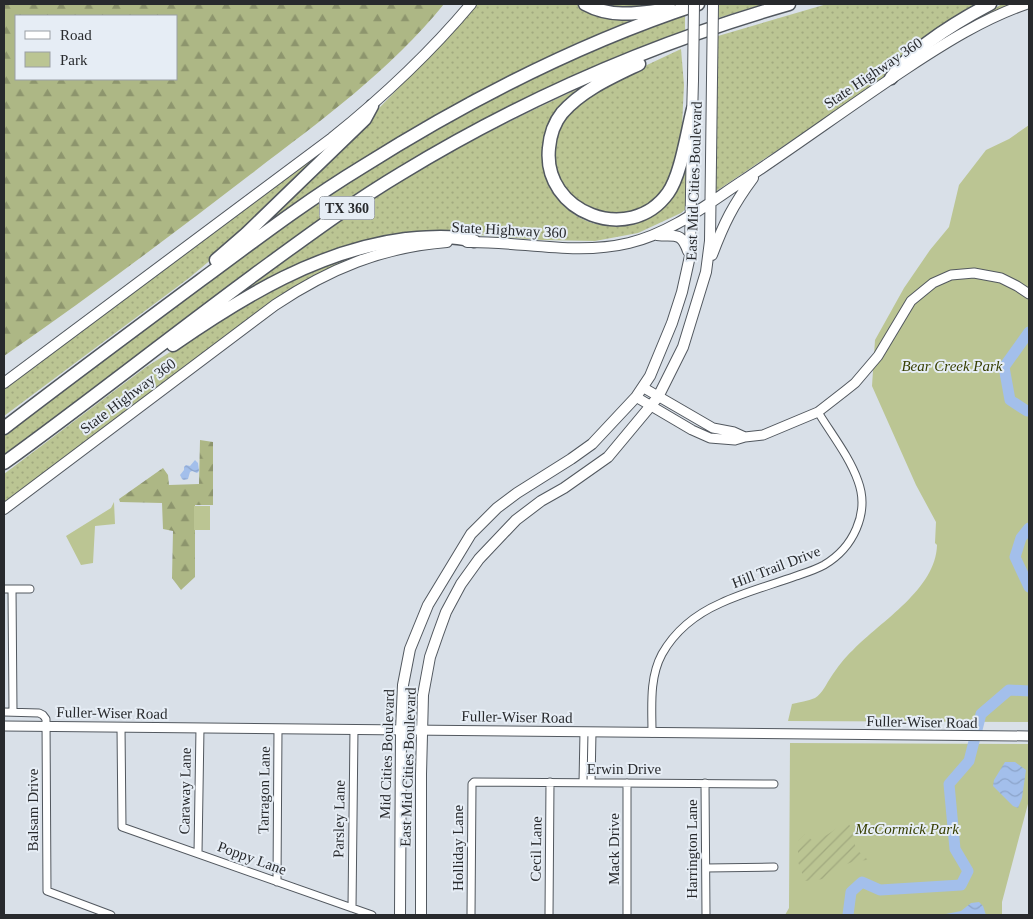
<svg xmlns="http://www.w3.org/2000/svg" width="1033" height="919" font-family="Georgia,serif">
  <defs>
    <pattern id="grass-dots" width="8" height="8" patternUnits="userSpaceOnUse" patternTransform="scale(1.25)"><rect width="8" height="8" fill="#bbc593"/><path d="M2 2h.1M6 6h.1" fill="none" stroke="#a1a97f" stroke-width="1.8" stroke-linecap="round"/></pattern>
    <pattern id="forest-firs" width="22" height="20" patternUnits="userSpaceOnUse" patternTransform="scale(1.25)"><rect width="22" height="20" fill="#adb785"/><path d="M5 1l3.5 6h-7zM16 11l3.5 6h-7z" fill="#8d956d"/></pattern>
    <pattern id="garden-furrows" width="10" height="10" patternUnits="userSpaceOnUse" patternTransform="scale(1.25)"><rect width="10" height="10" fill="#bbc593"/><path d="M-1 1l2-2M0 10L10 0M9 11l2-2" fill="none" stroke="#a1a97f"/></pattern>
    <pattern id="water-waves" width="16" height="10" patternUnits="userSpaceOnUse" patternTransform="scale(1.25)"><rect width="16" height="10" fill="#a3bfeb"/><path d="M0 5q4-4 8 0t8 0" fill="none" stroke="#8ca4ca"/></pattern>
  </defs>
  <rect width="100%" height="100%" fill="#d9e0e8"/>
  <path fill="url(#grass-dots)" d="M476 4H578L591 12 627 18 628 23 577 43 522 69 421 123 316 189 248 238C326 162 404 86 476 4Z
    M591 4H665L618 12Z
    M719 4H764L718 18Z
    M827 4H985L843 106 715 192 718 36Z
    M1002 4H1013L953 34 952 33Z
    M685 15V31L605 62 562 81 438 146 4 456V433C85 373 165 312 247 253 305 212 363 170 425 134 507 87 596 48 685 15Z
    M681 49 684 85 682 126 679 153 665 190 640 211 611 217 572 200 556 176 553 146 565 116 578 104 615 80Z
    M603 77 561 109C559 120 546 176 547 181 549 189 556 198 562 204 582 225 609 230 637 224L636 221 682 169H688L686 209 681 213 638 233 595 241 542 240 464 234 361 245 226 304C290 258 352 210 420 170 479 135 541 106 603 77Z
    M334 142 237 238 189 278 4 416V387Z
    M385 246 346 262 99 432 4 503V474L146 367 295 275Z"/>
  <path fill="url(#forest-firs)" fill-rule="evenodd" d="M4 4H444C390 71 319 122 251 174 170 236 88 298 4 356ZM16 16H176V79H16Z
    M200 440 213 442V505H195V577L181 590 172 578 173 531 163 529 162 503 120 502 119 499 163 468 168 475 169 485 199 484Z"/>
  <path fill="#bbc593" d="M1029 125V722L788 721 792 704C799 702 808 701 815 698 823 693 826 684 831 677 837 668 845 657 853 650 881 621 936 589 937 545L935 543 936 522 916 485 872 386 875 340 904 288 930 250 949 227 959 185 986 150 1009 139Z
    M114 502 115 524 95 526 93 563 81 565 66 536 111 508Z
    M194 506H210V530H194Z
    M790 743 1029 744V800L1002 902V915H785L789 908Z"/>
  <path fill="url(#garden-furrows)" d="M846 819 851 828 856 849 868 860 855 861 844 865 824 879 805 881 798 862V841L805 834 813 841C825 838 838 828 846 819Z"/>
  <path fill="url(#water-waves)" d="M195 460 198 463 199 471 197 473 192 471 190 472 188 479 184 480 182 479 180 475 184 470V467L186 465 190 466Z
    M1005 762H1015L1026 770 1022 798 1018 808 1013 806 993 786 994 780Z
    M979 902 983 906 986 915H941L961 911 971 903Z"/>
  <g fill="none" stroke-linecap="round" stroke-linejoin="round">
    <path stroke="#a3bfeb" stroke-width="11" d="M1029 332 1004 367 1010 400 1027 411H1029
      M1029 528 1021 538 1015 557 1029 587
      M848 915 851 892 862 882 880 890 961 885 968 871 955 849 949 784 969 761 981 714 1009 690 1029 691"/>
    <defs>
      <path id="minor" d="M4 589H30
        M12 589 13 712
        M4 712 39 713 43 715 46 719 47 891 111 915
        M121 727 122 827 372 915
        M652 733C652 707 649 678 662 654 675 631 696 614 721 603 745 592 771 585 796 576 805 573 815 570 824 565 853 548 870 513 858 481 849 456 832 435 818 412
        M583 783 584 732
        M591 783 592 732
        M705 783 706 915
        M198 853 200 728
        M706 868 774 867
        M277 882 278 729
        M352 908 354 729
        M471 915 472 784 474 782 774 784
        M549 915 550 782
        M627 915V783"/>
      <path id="tertiary" d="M644 388 713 428 734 432 745 437
        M636 397 692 430 710 438 735 440 745 437 763 435 818 412 845 391 855 383 878 356 911 301 933 283 951 275 974 273 1001 278 1017 286 1029 294
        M4 726 1029 736"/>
      <path id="secondary" d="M692 117 693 80
        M657 235C675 237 681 231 688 251
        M467 242C521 241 575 256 629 243 671 233 706 205 741 182 797 145 851 105 907 68 945 43 983 19 1026 4
        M712 255C724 223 733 205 753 178
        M4 383 332 138C383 97 429 54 471 4
        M4 509 275 305C329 269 382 247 447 242
        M400 915 401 730 403 685 410 649 428 605 471 534 497 508 517 493 571 459 592 444 636 397 650 376 672 323 682 292 690 256 692 131
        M421 915V774L423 695 430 657 438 634 446 612 461 584 479 559 516 520 541 501 564 488 608 457 658 397 683 347 706 272 710 241 712 79"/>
      <path id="motorway" d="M585 4C612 19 640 13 670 9
        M639 64C612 77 582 90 562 113 554 123 550 136 549 148 542 213 630 246 668 193 681 175 687 132 693 109
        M891 78C912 49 958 21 990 4
        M216 260 246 234 365 119 372 106
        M173 345C244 296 319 250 406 239 429 237 451 235 474 241
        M4 428C69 378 135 329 201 280 254 241 306 201 362 167 465 102 582 42 698 4
        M4 463C88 402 170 337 254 275 302 240 350 204 402 173 522 100 653 43 789 4"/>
    </defs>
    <use href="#minor" stroke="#52585f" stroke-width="9"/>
    <use href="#tertiary" stroke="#52585f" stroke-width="11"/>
    <use href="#secondary" stroke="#52585f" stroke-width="12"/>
    <use href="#motorway" stroke="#52585f" stroke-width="15"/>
    <use href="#minor" stroke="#fff" stroke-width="7"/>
    <use href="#tertiary" stroke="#fff" stroke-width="9"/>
    <use href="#secondary" stroke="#fff" stroke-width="10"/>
    <use href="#motorway" stroke="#fff" stroke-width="12"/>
    <defs>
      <path id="secondary-bridge" d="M712 79 713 4
        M693 80 694 4"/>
    </defs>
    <use href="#secondary-bridge" stroke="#52585f" stroke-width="12" stroke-linecap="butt"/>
    <use href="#secondary-bridge" stroke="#fff" stroke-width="10"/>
  </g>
  <g text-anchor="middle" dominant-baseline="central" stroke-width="4" stroke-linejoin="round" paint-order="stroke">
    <rect fill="#e6edf5" stroke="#616469" stroke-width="1" x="319.5" y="196.5" width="55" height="23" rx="4"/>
    <g font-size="14" font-weight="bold" fill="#282a2d">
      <text x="347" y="208">TX 360</text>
    </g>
    <g font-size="15" fill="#282a2d" stroke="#e6edf5">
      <text transform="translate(873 73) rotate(-34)">State Highway 360</text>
      <text transform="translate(694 181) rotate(-88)">East Mid Cities Boulevard</text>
      <text transform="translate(509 230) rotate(3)">State Highway 360</text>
      <text transform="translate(128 396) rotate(-37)">State Highway 360</text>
      <text transform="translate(776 567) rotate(-21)">Hill Trail Drive</text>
      <text transform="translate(112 713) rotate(1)">Fuller-Wiser Road</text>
      <text transform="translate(517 717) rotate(1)">Fuller-Wiser Road</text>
      <text transform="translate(922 722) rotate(1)">Fuller-Wiser Road</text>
      <text transform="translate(387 754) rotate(-88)">Mid Cities Boulevard</text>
      <text transform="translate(408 767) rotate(-88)">East Mid Cities Boulevard</text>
      <text x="624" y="769">Erwin Drive</text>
      <text transform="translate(264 790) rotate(-89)">Tarragon Lane</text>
      <text transform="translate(185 791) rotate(-89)">Caraway Lane</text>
      <text transform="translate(33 810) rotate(-90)">Balsam Drive</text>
      <text transform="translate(339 819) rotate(-89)">Parsley Lane</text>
      <text transform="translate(458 848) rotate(-90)">Holliday Lane</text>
      <text transform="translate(536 849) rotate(-89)">Cecil Lane</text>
      <text transform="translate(614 849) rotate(-90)">Mack Drive</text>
      <text transform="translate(692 849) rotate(-90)">Harrington Lane</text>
      <text transform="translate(252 858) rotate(20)">Poppy Lane</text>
    </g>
    <g font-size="15" font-style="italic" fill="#373f02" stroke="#e6edf5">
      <text x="952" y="366">Bear Creek Park</text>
      <text x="907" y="829">McCormick Park</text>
    </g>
  </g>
  <rect width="1033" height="919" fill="none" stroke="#282a2d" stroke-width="10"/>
  <rect x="15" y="15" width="162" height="65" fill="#e6edf5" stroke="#9a9fa5"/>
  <rect x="25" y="31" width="25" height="8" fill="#ffffff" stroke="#9a9fa5"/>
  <text x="60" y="40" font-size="15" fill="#282a2d">Road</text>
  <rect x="25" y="52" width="25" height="15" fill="#bbc593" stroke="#9a9fa5"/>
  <text x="60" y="65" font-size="15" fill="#282a2d">Park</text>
</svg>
